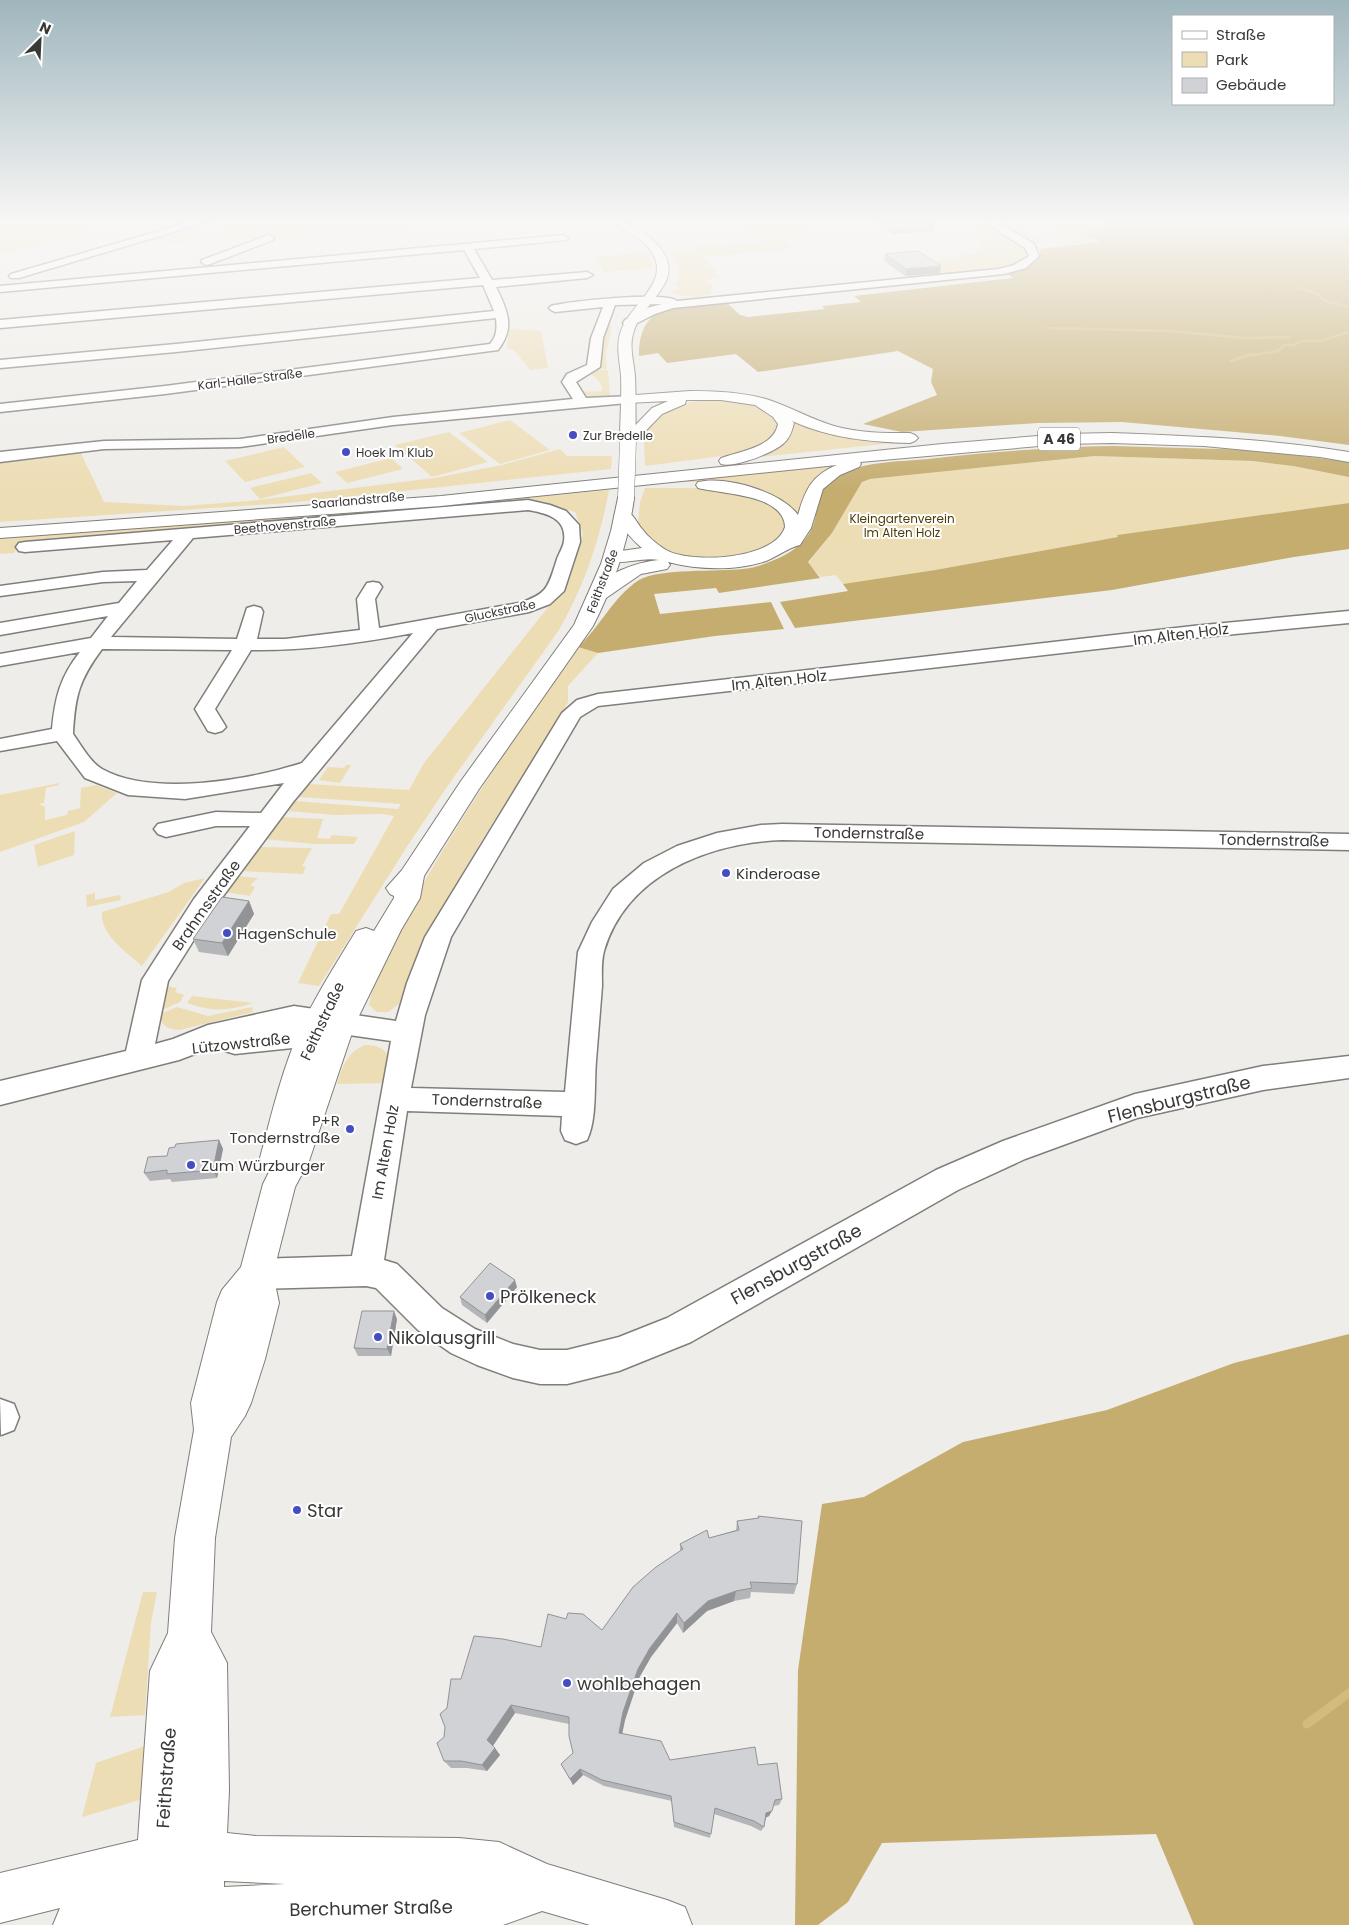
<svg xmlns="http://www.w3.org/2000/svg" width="1349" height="1925" font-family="Poppins,sans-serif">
  <rect width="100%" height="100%" fill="#efede9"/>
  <path fill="#edddb5" d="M0 221H123L0 255Z
    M215 221H518L361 233 235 239 239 236 215 234 228 229 207 223Z
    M768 221H813L808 222 811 226 804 227 811 232 806 233 807 238 799 239 805 244H802L796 239 786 240 793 249 702 257 717 271H713L717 276 705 281 713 287 709 292 714 293C699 298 685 298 670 292L677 290 680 286 675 285C684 273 678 264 671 252L698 251 696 247 759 242 742 224Z
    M1011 221H1107L1112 226 1095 229 1085 234 1102 241 1081 244 1072 242 1075 241 1068 239H1071L1061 234H1056L1059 233 1050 228H1045L1048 227 1042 226 1045 225 1042 224 1030 225 1037 227 1028 228 1030 226H1015L1022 228 1019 229 1032 236 1036 235 1034 237 1043 242H1048L1032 243 1003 226Z
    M983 223C995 225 1021 242 1027 252 1022 273 957 274 938 276L935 274 944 272 931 265 933 263 958 257 966 253 974 254 978 252 972 249 982 250 983 246 974 245H981L979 241H971L968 235 973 228Z
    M175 232 204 235 182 244 143 241Z
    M649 252 653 268 604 272 595 257Z
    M605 325 612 326 606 355 607 369 596 368Z
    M509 329 541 331 548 368 530 370 514 350 507 348Z
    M596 369 608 370 610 396 587 397 580 392 602 391C602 381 597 378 588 373Z
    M709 400C734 400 756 403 777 416L779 432 760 446 737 454 645 466C645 453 642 438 647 427 656 407 690 401 709 400Z
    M789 417 808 425 912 441 740 459 763 452Z
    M510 420 550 450 500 464 459 433Z
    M449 432 488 462 432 477 395 445Z
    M284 447 305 467 245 482 225 461Z
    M560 449 567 456H612L611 469 288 503 0 522V462L80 451 104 502 184 506 249 501 434 478 502 465Z
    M1095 456 1253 461 1293 466 1349 477V503L1117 535 1119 537 935 570 843 584 836 575 821 577 808 563 832 533 862 482 870 479Z
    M391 458 403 469 347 483 335 472Z
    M850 461C819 473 806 480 799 513H796L787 504 768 493 700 482H661Z
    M311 473 322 483 260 499 250 488Z
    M645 488H688L718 489 746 494 778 508 790 526 766 552 704 560 666 552 640 529 638 523 640 502Z
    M609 490C600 540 584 586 559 630L449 784 408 845 319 986 298 983 331 914H339L394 816 382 814 335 815 287 811 295 801 398 809 401 804 299 797 309 784 409 790 424 763 569 581 583 534 575 512 537 502 19 544 14 553 0 554V537L420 508Z
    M578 647 598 653 568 686V702L556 724 485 835 426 934 399 1004 388 1012H377L369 1005C378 957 406 913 430 872 476 794 526 720 578 647Z
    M346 765H351L340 783 319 780 328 767 344 768Z
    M59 783V785L46 788 44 803 39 804 45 807V820L67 815 68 811 80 808 81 788 96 785 117 793 84 822 0 852V795Z
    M283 817 323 819 317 838 329 839 332 835 358 837 354 844H313L265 839Z
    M75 831 74 855 38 867 34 845Z
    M259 847 308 848H312L302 866 306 867 303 874 241 871Z
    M236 876 258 878 250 885 255 887 250 896 225 892Z
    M205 878 142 966C128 953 99 934 102 912L169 892 184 883Z
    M95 893V900L120 895 121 900 87 907 86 895Z
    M164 986 177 988 175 992 184 995 180 1002 160 1011Z
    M192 996 253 1003C230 1011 210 1012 187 1003Z
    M177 1007 208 1016 252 1007 253 1012 180 1030C169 1030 160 1026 160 1014Z
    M365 1045C376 1045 382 1047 389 1056L385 1083 337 1084C343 1066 347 1052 365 1045Z
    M143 1592H157L151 1623 145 1715 110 1717Z
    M148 1745 143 1799 82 1817 96 1763Z"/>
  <path fill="#c5ad70" d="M1107 221H1349V445L1280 436 1122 422 1038 423 902 432 863 424 937 395 931 382 933 369 898 351 758 372 736 354 667 363 658 353 639 356C639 299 682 306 725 301L740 315 748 317 825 309 822 306 861 302 854 296 1013 278 1006 273C1018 270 1038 267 1040 253L1039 249 1101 242 1084 234 1095 229 1112 227Z
    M1113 446 1257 450 1349 462V477L1293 466 1253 461 1095 456 870 479 862 482 832 533 808 562 820 578 719 593 716 588 654 594 660 614 771 602 784 629 715 636 598 653 578 647C600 627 613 597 639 580 659 568 718 572 743 569 756 568 767 563 779 558 798 549 813 536 816 514 818 503 820 487 830 480 858 461 895 462 928 459 989 452 1051 447 1113 446Z
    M1349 503V549L1294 557 1112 590 795 628 780 602 848 591 843 584 935 570 1118 537 1117 535Z
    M1349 1334V1925H1194L1156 1834 882 1843 848 1902 818 1925H795L798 1670 822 1504 864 1497 963 1442 1107 1410 1234 1363Z"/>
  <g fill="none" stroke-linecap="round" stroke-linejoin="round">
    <path stroke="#d3ba7d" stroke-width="2.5" d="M1297 288 1316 293 1326 301 1349 307
      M1047 328 1169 331 1245 338 1289 337
      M1246 356 1278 351 1285 345H1294L1302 341H1321L1349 332"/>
    <path stroke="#d3ba7d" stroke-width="3" d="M1231 361 1252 354"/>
    <path stroke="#d3ba7d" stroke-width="9" d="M1307 1724 1349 1693"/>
    <defs>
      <path id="minor" d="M193 221H210L19 278H11L9 276 11 274Z
        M983 221H996L1034 244 1039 256 1026 268 1004 274 673 308 655 314 629 327 625 326 623 323 625 320 647 308 662 304 615 305 603 338 600 367 576 382 586 398 632 396 634 399 627 403 393 425 240 447 104 449 0 462V452L104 441 240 439 393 417 573 399 562 382 567 374 587 365 591 338 603 307 555 312 551 310 549 308 551 306C568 301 667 291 677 301L999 269 1014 265 1029 256 1025 248Z
        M269 235 274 238 273 240 210 264 206 265 201 262 202 260Z
        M563 235 568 238 567 240 474 249 492 280 587 272 593 275 587 278 496 287C507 310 516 327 498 350L165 394 0 412V404L165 386 490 344C497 336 497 328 496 318L176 352 0 368V360L176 344 494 311 483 285 0 328V320L480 278 464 250 0 292V286Z
        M528 500 550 505 566 511 579 525 580 542 564 591 550 604 529 612 437 629 293 802 212 911 168 981 155 1044 173 1039 208 1025 294 1006 396 1021 407 983 425 937 562 713 577 700 598 694 1193 626 1349 611V623L1193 638 598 706 580 717 451 937 425 1015 411 1088 565 1092 578 952 592 922 613 889 644 863 677 846 717 833 761 825 782 824 1349 834V850L782 840C709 843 627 874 604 951 601 962 602 975 602 986 600 1011 598 1036 596 1061 594 1085 597 1120 587 1140L576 1144 565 1140 561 1131 562 1116 407 1111 384 1260 397 1264 442 1308 475 1329 513 1344 540 1350H567L619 1337 667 1318 936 1170 1003 1141 1135 1094 1263 1066 1349 1056V1078L1263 1090 1137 1118 1025 1159 958 1190 691 1342 619 1371 567 1384H540L513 1378 477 1365 451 1353 418 1330 376 1288 366 1286 256 1289 244 1285 239 1274 244 1263 256 1259 352 1256 391 1041 342 1034 312 1046 235 1054 225 1051 221 1044 179 1060 0 1105V1081L126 1051 142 980 194 899 250 826H216L166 837 158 834 154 829 158 824 216 812 261 813 284 783 185 799 128 795 85 778 57 741 0 751V739L52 729C55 698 60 677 80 652L0 666V654L91 638 108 616 0 635V623L119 603 137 581 103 582 0 596V586L103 572 147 570 173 540 25 552 19 551 16 547 19 543 25 542ZM528 510C546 513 567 518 564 541 563 548 559 553 557 559 548 587 548 594 519 603L379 628 375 599 382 587 379 583 373 582 367 583 357 599 360 630 285 639H257L263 612 261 608 254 606 247 608 237 639 111 637 193 538ZM413 633 302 763C249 780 152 797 102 769 90 762 81 745 73 734 75 696 79 680 102 649L232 650 195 709 208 731 215 733 222 731 226 727 215 709 251 650C306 651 360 643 413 633Z
        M0 1399 14 1404 19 1417 14 1430 1 1435Z"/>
      <path id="major" d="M612 221C628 221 640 228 652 239 695 280 642 298 633 334 629 348 634 362 635 376 636 398 635 419 636 441L633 444H623L620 441C620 419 622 398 621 376 620 362 616 348 620 334 628 303 679 280 646 245 636 235 622 231 612 221Z
        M626 493 632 494 634 498C628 543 614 585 593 626L479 789 424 876 420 898 401 930 355 1024 309 1161 295 1187 273 1274 279 1303 265 1359 251 1403 245 1416 231 1437 215 1538 211 1632 227 1663 229 1791 227 1833 256 1836 459 1838 499 1842 547 1864 667 1900 685 1907 692 1925H590L542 1911 503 1925H53L60 1908 0 1923V1873L138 1840 150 1671 168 1633 175 1538 194 1430 191 1403 217 1302 222 1290 241 1267 263 1184 270 1170 265 1168 260 1158C271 1116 281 1074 298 1034 314 998 336 964 356 931L366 928 374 931 394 898V896L390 894 386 888 402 870 461 781 574 625 601 564 611 531 618 498 620 494ZM224 1881 285 1884 224 1887Z"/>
      <path id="highway" d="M690 391C715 391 741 392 766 399 789 406 810 419 834 426 858 433 885 433 910 433L915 435 918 438 915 441 910 443C869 442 830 438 792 421L794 423C792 430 791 435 786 441 777 452 735 468 721 464L719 461 721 458C741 451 774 447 778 424L773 417 755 405 721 400H686L685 404 662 414 633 444H623L620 441 623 438 652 408 668 401 627 403 622 402 620 399 622 396Z
        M1112 433C1191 436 1271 439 1349 452V462L1320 457 1204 446 1112 443 1062 444 860 462 861 464 859 467 840 475 823 489 811 528 800 545C788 548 778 556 766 561 735 571 699 570 668 562L670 565 667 569 641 574 606 598 599 600 592 598 590 594C603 574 636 562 659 560 642 557 623 565 607 561L604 557 607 553 642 548C631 539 623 528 614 516L617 512C621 511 625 510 628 512 634 515 638 525 643 530 648 537 658 545 666 550 691 564 775 560 785 527 784 494 721 494 698 488L696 485 698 482C725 475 782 492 798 515 805 490 812 475 837 465L441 506 0 538V528L441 496 942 444 1062 434Z"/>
    </defs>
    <use href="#minor" stroke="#807e7a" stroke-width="3"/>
    <use href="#major" stroke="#807e7a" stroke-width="2"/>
    <use href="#highway" stroke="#807e7a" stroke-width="2"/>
    <use href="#minor" fill="#fff" fill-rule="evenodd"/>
    <use href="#major" fill="#fff" fill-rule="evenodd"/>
    <use href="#highway" fill="#fff" fill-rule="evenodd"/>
    <defs>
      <path id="major-bridge" d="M626 498 628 441"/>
    </defs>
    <use href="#major-bridge" stroke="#807e7a" stroke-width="17" stroke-linecap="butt"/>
    <use href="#major-bridge" stroke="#fff" stroke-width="16"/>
  </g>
  <path fill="#b3b5b8" d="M873 221H931L935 224 934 231 893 234Z
    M885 254 940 273 905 276 884 261Z
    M249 901 254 914 228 956 199 952 193 939Z
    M219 1140 223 1149 217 1178 172 1182 170 1179 150 1181 144 1173 167 1156Z
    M517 1287 487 1323 462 1305 460 1297Z
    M397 1319 391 1356H358L354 1348Z
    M758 1516 797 1584 794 1594 751 1592 750 1598 734 1601 707 1611 683 1633 677 1623 651 1657 639 1678 625 1720 622 1733 670 1760 758 1765 782 1799 779 1805 773 1806 769 1816 766 1818 764 1827 761 1831 751 1826 714 1814 710 1838 674 1827 672 1801 604 1786 583 1775 573 1785 561 1764 573 1753 569 1724 515 1713 493 1746 500 1755 487 1771 467 1768H451L444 1761V1737L447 1708 461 1679 541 1647 602 1630 680 1551V1544L709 1538 736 1530 737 1521 758 1518Z"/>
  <path fill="#929396" d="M935 224 934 231 893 234 894 227Z
    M941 266 940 273 905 276 906 269Z
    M249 901 254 914 228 956 222 943Z
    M219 1140 223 1149 217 1178 213 1170Z
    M515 1280 517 1287 487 1323 485 1315Z
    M394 1311 397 1319 391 1356 387 1349Z
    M736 1591 734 1601 707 1611 683 1633 684 1623 708 1601Z
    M677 1613V1623L651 1657 639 1678 625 1720 621 1740 619 1733 623 1712 638 1669 650 1648Z
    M511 1705 515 1713 492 1747 487 1740Z
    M495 1748 500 1755 487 1771 482 1765Z
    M580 1769 583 1775 573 1785 570 1779Z
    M772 1811 769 1816 764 1818 766 1813Z"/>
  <path fill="#d0d2d6" stroke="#929396" d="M884 221H931L935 224 894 227Z
    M918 251 941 266 906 269 885 254Z
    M222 897 249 901 222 943 193 939Z
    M219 1140 213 1170 167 1174V1170L144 1173 148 1157 167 1156 169 1148 175 1147 176 1144Z
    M490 1263 515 1280 485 1315 460 1297Z
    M362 1311H394L387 1349 354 1348Z
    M758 1516 802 1521 797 1584 750 1582 752 1588 736 1591 708 1601 684 1623 677 1613 650 1648 638 1669 623 1712 619 1733 661 1741 670 1760 755 1747 758 1765 777 1763 782 1799 775 1800 772 1811 766 1813 764 1827 754 1821 715 1808 711 1834 674 1822 671 1796 602 1780 580 1769 570 1779 561 1764 573 1753 569 1736V1717L511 1705 487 1740 495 1748 482 1765 461 1761H444L437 1743 444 1737 445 1727 440 1714 447 1708 451 1679H461L474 1636 503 1639 541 1647 548 1614 566 1619 568 1613 583 1614 602 1630 633 1587 656 1567 683 1549 680 1544 707 1530 709 1538 739 1530 737 1521 759 1518Z"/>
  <linearGradient id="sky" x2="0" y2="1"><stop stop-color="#9fb6bd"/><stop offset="0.45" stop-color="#f8f7f5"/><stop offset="1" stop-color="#f8f7f5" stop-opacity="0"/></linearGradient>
  <rect width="1349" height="491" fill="url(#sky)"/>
  <g fill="#454dc2" stroke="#fff" stroke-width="2">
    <circle cx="573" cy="435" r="5"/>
    <circle cx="346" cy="452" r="5"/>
    <circle cx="726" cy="873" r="5"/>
    <circle cx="227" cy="933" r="5"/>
    <circle cx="350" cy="1129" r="5"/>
    <circle cx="191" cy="1165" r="5"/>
    <circle cx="490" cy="1296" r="5"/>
    <circle cx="378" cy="1337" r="5"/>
    <circle cx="297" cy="1510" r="5"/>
    <circle cx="567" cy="1683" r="5"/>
  </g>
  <g text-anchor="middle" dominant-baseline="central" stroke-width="4" stroke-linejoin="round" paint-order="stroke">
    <g font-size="12" fill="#393836" stroke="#fff">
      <text transform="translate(250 379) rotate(-7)">Karl-Halle-Straße</text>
      <text transform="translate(291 436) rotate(-8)">Bredelle</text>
      <text transform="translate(358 500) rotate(-5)">Saarlandstraße</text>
      <text transform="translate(285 525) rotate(-5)">Beethovenstraße</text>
      <text transform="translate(602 581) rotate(-69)">Feithstraße</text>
      <text transform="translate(500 611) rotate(-12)">Gluckstraße</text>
    </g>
    <g font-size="12" fill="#393836" stroke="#fff" text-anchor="start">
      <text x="583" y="435">Zur Bredelle</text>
      <text x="356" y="452">Hoek Im Klub</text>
    </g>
    <g font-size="12" fill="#4d3c09" stroke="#fff">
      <text x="902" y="518">Kleingartenverein<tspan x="902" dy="14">Im Alten Holz</tspan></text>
    </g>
    <rect fill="#fff" stroke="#747472" stroke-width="1" x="1038" y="427.5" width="42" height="23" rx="4"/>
    <g font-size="14" font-weight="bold" fill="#393836">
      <text x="1059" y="439">A 46</text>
    </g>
    <g font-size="15" fill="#393836" stroke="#fff">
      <text transform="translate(1181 634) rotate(-7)">Im Alten Holz</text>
      <text transform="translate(779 680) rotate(-6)">Im Alten Holz</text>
      <text transform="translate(869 833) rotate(1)">Tondernstraße</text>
      <text transform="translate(1274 840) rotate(1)">Tondernstraße</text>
      <text transform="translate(206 905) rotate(-55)">Brahmsstraße</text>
      <text transform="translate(322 1021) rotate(-65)">Feithstraße</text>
      <text transform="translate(241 1043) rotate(-6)">Lützowstraße</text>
      <text transform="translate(487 1101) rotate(2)">Tondernstraße</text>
      <text transform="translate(385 1152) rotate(-80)">Im Alten Holz</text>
    </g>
    <g font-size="15" fill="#393836" stroke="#fff" text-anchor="start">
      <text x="736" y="873">Kinderoase</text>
      <text x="237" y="933">HagenSchule</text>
      <text x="340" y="1120" text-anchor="end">P+R<tspan x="340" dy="17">Tondernstraße</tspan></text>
      <text x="201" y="1165">Zum Würzburger</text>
    </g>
    <g font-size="18" fill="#393836" stroke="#fff">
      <text transform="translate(1179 1099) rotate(-14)">Flensburgstraße</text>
      <text transform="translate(796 1264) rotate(-29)">Flensburgstraße</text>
      <text transform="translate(166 1778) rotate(-86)">Feithstraße</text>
      <text transform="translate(371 1908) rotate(-1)">Berchumer Straße</text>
    </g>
    <g font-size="18" fill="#393836" stroke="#fff" text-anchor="start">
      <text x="500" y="1296">Prölkeneck</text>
      <text x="388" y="1337">Nikolausgrill</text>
      <text x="307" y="1510">Star</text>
      <text x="577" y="1683">wohlbehagen</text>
    </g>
  </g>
  <rect x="1172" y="15" width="162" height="90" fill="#ffffff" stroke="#b0afaf"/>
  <rect x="1182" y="31" width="25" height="8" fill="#ffffff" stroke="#b0afaf"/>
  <text x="1216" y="40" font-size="15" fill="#393836">Straße</text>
  <rect x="1182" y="52" width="25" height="15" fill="#edddb5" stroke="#b0afaf"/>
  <text x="1216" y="65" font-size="15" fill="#393836">Park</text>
  <rect x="1182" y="78" width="25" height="15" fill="#d0d2d6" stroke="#b0afaf"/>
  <text x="1216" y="90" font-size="15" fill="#393836">Gebäude</text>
  <g transform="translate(40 40) rotate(24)" stroke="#ffffff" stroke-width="4" paint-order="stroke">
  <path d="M0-4L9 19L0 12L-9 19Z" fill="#393836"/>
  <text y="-8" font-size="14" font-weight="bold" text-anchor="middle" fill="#393836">N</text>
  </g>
</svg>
